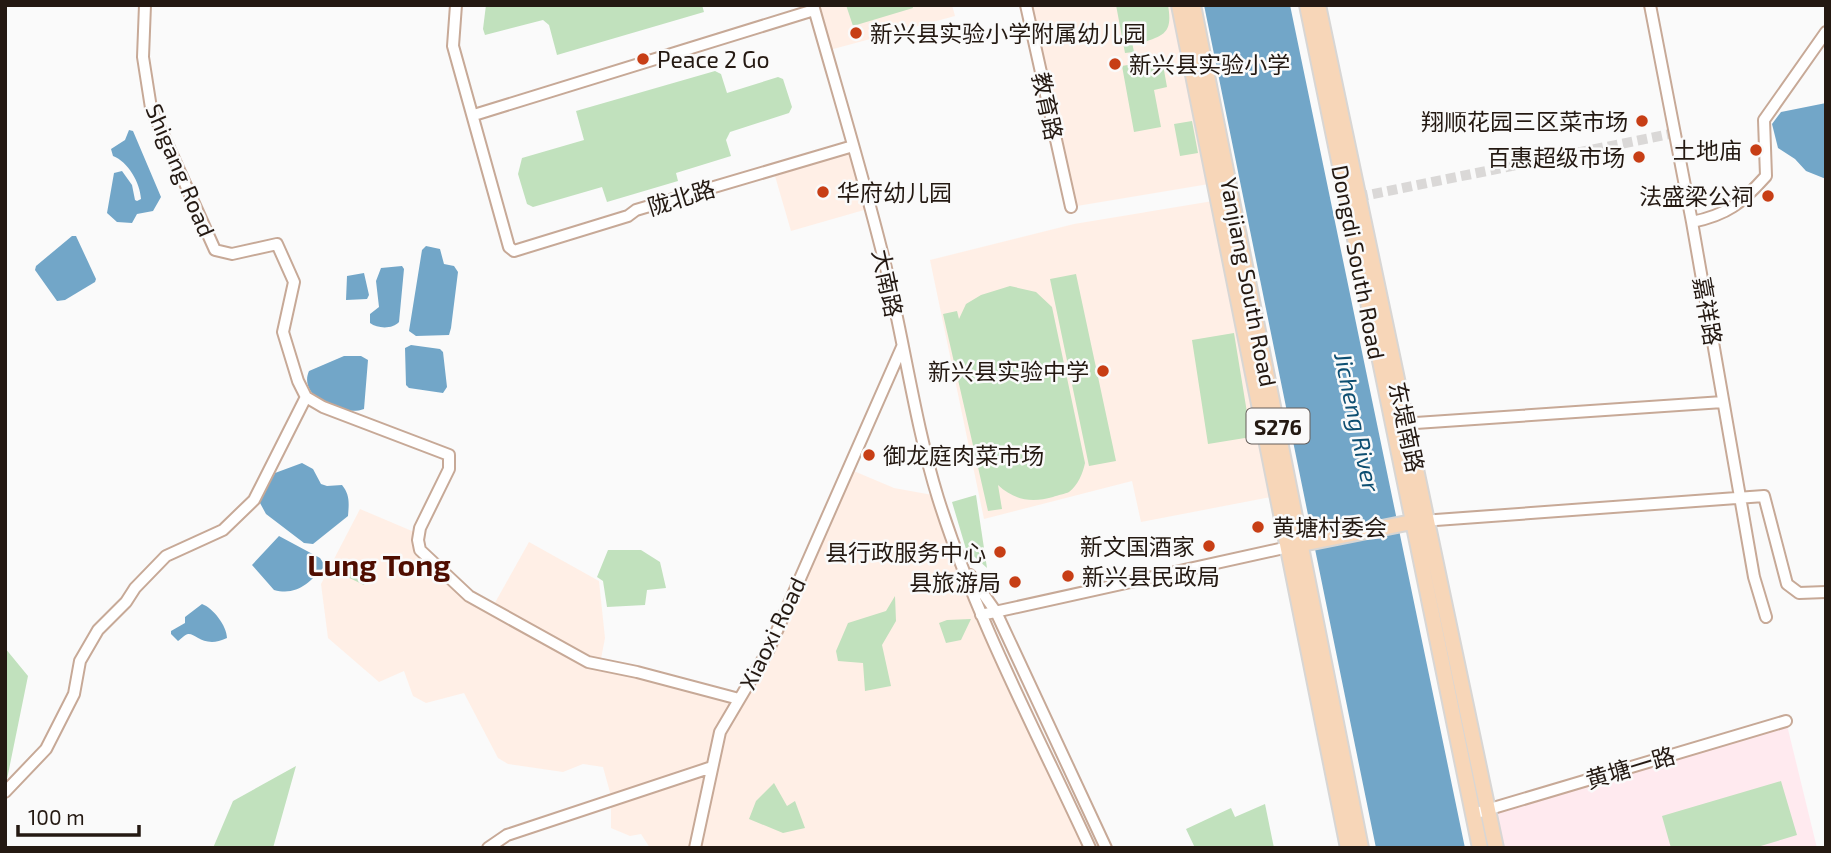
<svg xmlns="http://www.w3.org/2000/svg" width="1831" height="853" font-family="'Exo 2','Noto Sans SC',sans-serif">
  <rect width="100%" height="100%" fill="#fafafa"/>
  <path fill="#ffeaef" d="M1786 721 1817 848H1480L1473 814Z"/>
  <path fill="#ffefe6" d="M813 5H952L955 16 826 51Z
    M1026 5H1179L1215 183 1071 207Z
    M854 151 871 208 791 231 775 176Z
    M1219 200 1276 496 1141 522 1132 481 984 519 930 260 1074 224Z
    M849 469 894 488 938 496 960 561 1090 848H650L641 834 630 836 611 828V796L603 767 583 764 563 772 508 764 498 758 464 693 426 703 413 696 404 671 379 682 328 638 321 584 360 509 419 534 420 551 492 608 529 542 599 581 605 638 600 664 739 699 769 649Z"/>
  <path fill="#c1e1bd" d="M486 5H702L704 12 557 55 549 25 543 20 485 35 483 29Z
    M846 5H912L913 8 853 26Z
    M1116 5H1168C1173 34 1164 35 1139 44L1132 42 1134 52 1125 53Z
    M1162 59 1167 87 1154 90 1161 127 1134 132 1122 66Z
    M715 71 721 74 727 93 778 77 783 79 792 107 789 113 730 132 726 140 731 156 676 173 678 181 607 202 602 187 533 207 527 204 518 174 522 158 584 140 576 111Z
    M1192 121 1198 153 1180 156 1174 124Z
    M1076 274 1116 461 1089 466 1050 279Z
    M1010 286 1036 292 1052 307 1085 463C1083 473 1078 485 1069 492 1065 494 1058 495 1053 497 1031 503 1014 500 998 485L1002 509 988 511 943 314 957 311 959 319 966 304 981 295Z
    M1234 333 1251 437 1208 444 1192 340Z
    M976 495 987 568 966 549 952 502Z
    M608 550H641L660 562 666 588 647 590 645 605 607 607 603 581 597 577Z
    M345 561 370 572 364 585 339 573Z
    M895 596 896 621 882 645 891 686 865 691 863 663 838 661 836 651 848 623 886 611Z
    M971 619 961 640 946 643 939 623 947 620Z
    M5 648 28 676 5 789Z
    M296 766 273 848H213L233 801Z
    M1781 781 1797 835 1754 848H1671L1662 816Z
    M774 783 787 806 795 801 805 828 783 833 749 819 756 801Z
    M1265 804 1274 848H1195L1186 829 1231 808 1235 817Z"/>
  <path fill="#72a6c8" d="M1204 5H1290L1465 848H1376Z
    M1826 103V179L1806 171 1795 159 1778 148 1772 124 1781 112Z
    M129 130 133 131 161 197 153 211 137 214 132 223 117 222 107 213 114 173 122 171 132 185 135 200 137 201 141 199C140 182 128 162 113 156L111 149 125 140Z
    M72 236H76L96 279 95 282 65 300 57 301 35 270 36 266Z
    M426 246 440 249 444 264 454 266 458 272 451 328 449 335 416 336 409 331 422 250Z
    M402 266 404 269 399 322C393 329 378 329 370 323V314L379 307 376 281 381 268Z
    M364 273 369 295 367 299 346 300 347 276Z
    M411 345 440 349 443 352 447 387 443 393 409 388 406 385 405 348Z
    M344 356H361L368 360 364 409C344 417 297 398 309 371Z
    M302 463 313 469 321 484 327 486 342 485C350 495 349 503 348 516L313 544 304 543 266 514 260 503V497L275 473Z
    M279 536 320 558 324 564V567C309 583 297 596 274 590L252 565Z
    M202 604C213 608 227 626 227 638 204 649 196 633 188 634 184 635 181 639 178 641L171 634V631L185 623V617Z"/>
  <g fill="none" stroke-linecap="round" stroke-linejoin="round">
    <path stroke="#dad8d7" stroke-width="10" stroke-dasharray="10 5" stroke-linecap="butt" d="M1358 197 1675 133"/>
    <defs>
      <path id="minor" d="M145 5 143 57 151 108 215 250 232 254 277 244 294 282 283 332 298 381 306 397 323 407 449 455V469L420 528 418 540 420 550 469 596 588 662 637 672 739 699
        M456 5 453 46 509 247 514 251 628 216 636 210 853 146
        M813 5C837 90 863 175 884 260 904 339 914 420 938 498 976 619 1037 733 1090 848
        M1026 5 1071 207
        M1650 5 1692 222 1754 577 1766 617
        M474 115 814 10
        M1692 222C1727 215 1742 203 1766 176L1764 120 1826 32
        M1401 424 1723 402
        M1422 521 1764 496 1787 584 1799 593 1826 592
        M970 575 996 612 1106 848
        M981 615 1293 546
        M5 792 46 749 74 694 80 661 98 630 126 602 135 588 166 556 223 530 254 500 306 397
        M1473 814 1786 721
        M488 848 507 835 712 767
        M695 848 720 732 769 649 902 347"/>
      <path id="major" d="M1179 5 1348 848
        M1193 5 1361 848
        M1307 5 1480 848
        M1318 5 1496 848
        M1302 544 1412 522"/>
    </defs>
    <use href="#minor" stroke="#c7a997" stroke-width="14"/>
    <use href="#major" stroke="#d8d6d4" stroke-width="18"/>
    <use href="#minor" stroke="#fff" stroke-width="10"/>
    <use href="#major" stroke="#f7d6b8" stroke-width="14"/>
  </g>
  <g fill="#c73e15" stroke="#fafafa" stroke-width="2.5">
    <circle cx="856" cy="33" r="7"/>
    <circle cx="643" cy="59" r="7"/>
    <circle cx="1115" cy="64" r="7"/>
    <circle cx="1642" cy="121" r="7"/>
    <circle cx="1756" cy="150" r="7"/>
    <circle cx="1639" cy="157" r="7"/>
    <circle cx="823" cy="192" r="7"/>
    <circle cx="1768" cy="196" r="7"/>
    <circle cx="1103" cy="371" r="7"/>
    <circle cx="869" cy="455" r="7"/>
    <circle cx="1258" cy="527" r="7"/>
    <circle cx="1209" cy="546" r="7"/>
    <circle cx="1000" cy="552" r="7"/>
    <circle cx="1068" cy="576" r="7"/>
    <circle cx="1015" cy="582" r="7"/>
  </g>
  <g text-anchor="middle" dominant-baseline="central" stroke-width="5" stroke-linejoin="round" paint-order="stroke">
    <rect fill="#fafafa" stroke="#645c58" stroke-width="2" x="1246.5" y="408.5" width="63" height="35" rx="5"/>
    <g font-size="21" font-weight="bold" fill="#241912">
      <text x="1278" y="426">S276</text>
    </g>
    <g font-size="23" fill="#241912" stroke="#fafafa" text-anchor="end">
      <text x="870" y="33" text-anchor="start">新兴县实验小学附属幼儿园</text>
      <text x="657" y="59" text-anchor="start">Peace 2 Go</text>
      <text x="1129" y="64" text-anchor="start">新兴县实验小学</text>
      <text x="1628" y="121">翔顺花园三区菜市场</text>
      <text x="1742" y="150">土地庙</text>
      <text x="1625" y="157">百惠超级市场</text>
      <text x="837" y="192" text-anchor="start">华府幼儿园</text>
      <text x="1754" y="196">法盛梁公祠</text>
      <text x="1089" y="371">新兴县实验中学</text>
      <text x="883" y="455" text-anchor="start">御龙庭肉菜市场</text>
      <text x="1272" y="527" text-anchor="start">黄塘村委会</text>
      <text x="1195" y="546">新文国酒家</text>
      <text x="986" y="552">县行政服务中心</text>
      <text x="1082" y="576" text-anchor="start">新兴县民政局</text>
      <text x="1001" y="582">县旅游局</text>
    </g>
    <g font-size="23" fill="#241912" stroke="#fafafa">
      <text transform="translate(1048 106) rotate(78)">教育路</text>
      <text transform="translate(181 170) rotate(67)">Shigang Road</text>
      <text transform="translate(681 197) rotate(-17)">陇北路</text>
      <text transform="translate(1359 262) rotate(79)">Dongdi South Road</text>
      <text transform="translate(1249 282) rotate(79)">Yanjiang South Road</text>
      <text transform="translate(888 283) rotate(78)">大南路</text>
      <text transform="translate(1708 311) rotate(80)">嘉祥路</text>
      <text transform="translate(1407 427) rotate(78)">东堤南路</text>
      <text transform="translate(772 633) rotate(-64)">Xiaoxi Road</text>
      <text transform="translate(1630 767) rotate(-17)">黄塘一路</text>
    </g>
    <g font-size="24" font-style="italic" fill="#0d4e71" stroke="#fafafa">
      <text transform="translate(1358 422) rotate(78)">Jicheng River</text>
    </g>
    <g font-size="30" font-weight="bold" fill="#4f0d00" stroke="#fafafa">
      <text x="379" y="564">Lung Tong</text>
    </g>
  </g>
  <rect width="1831" height="853" fill="none" stroke="#241912" stroke-width="14"/>
  <path d="M18 825v10h121v-10" fill="none" stroke="#241912" stroke-width="3.5"/>
  <text x="28" y="825" font-size="21" fill="#241912" stroke="#fafafa" stroke-width="5" paint-order="stroke">100 m</text>
</svg>
